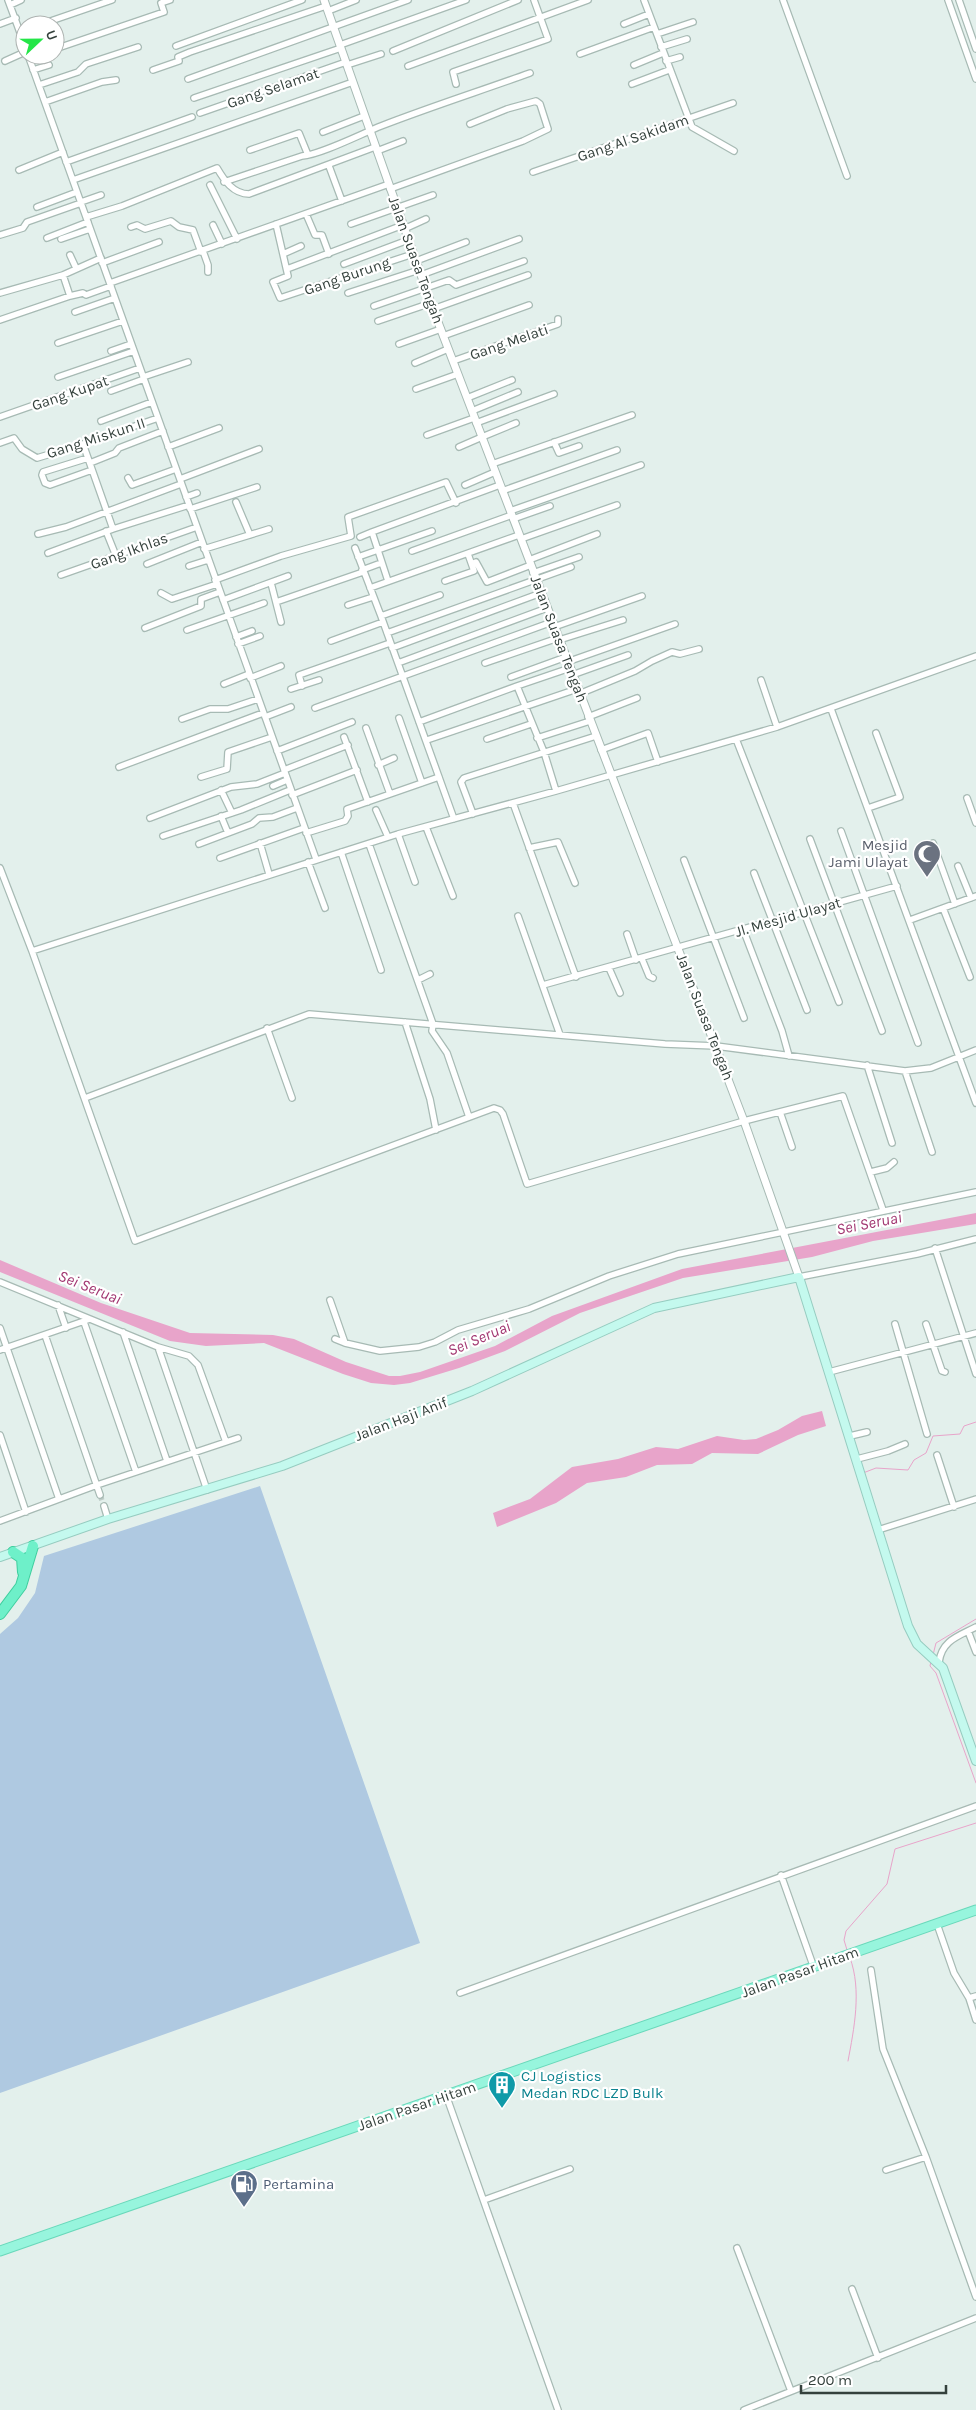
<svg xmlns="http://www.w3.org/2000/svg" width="976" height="2410" font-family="Karla,sans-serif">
  <rect width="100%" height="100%" fill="#e3f0ec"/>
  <path fill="#afc9e1" d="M260 1486 420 1943 0 2093V1634L18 1618 35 1593 44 1556Z"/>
  <path fill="#e8a4ca" d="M976 1213V1224L873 1241 812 1257 683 1278 580 1313 505 1351 459 1368 410 1383 394 1385 371 1383 343 1374 264 1343 206 1346 170 1341 0 1272V1260L101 1303 190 1333 273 1335 294 1339 346 1362 389 1376H400L420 1372 495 1346 552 1316 682 1269Z
    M822 1411 826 1426 798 1435 758 1454 712 1453 692 1464 657 1465 626 1477 587 1483 556 1503 497 1527 493 1513 530 1499 572 1467 618 1459 656 1447 678 1449 717 1436 744 1440 756 1439 778 1430 802 1416Z"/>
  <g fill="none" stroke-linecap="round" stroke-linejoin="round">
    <path stroke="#e8a4ca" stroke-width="1" d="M863 1473 876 1468 908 1470 914 1460 926 1453 933 1436 960 1434 964 1426 976 1422
      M933 1655 936 1643 976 1619
      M931 1661 930 1666 936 1673 976 1783
      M847 1950 844 1940 846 1931 887 1884 895 1849 976 1823
      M848 2061C854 2029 862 1990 850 1958"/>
    <path stroke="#c0cdc9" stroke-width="5.5" stroke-dasharray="5.5 3" stroke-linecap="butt" d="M100 1495 104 1506"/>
    <defs>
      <path id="minor" d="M8 0 25 46
        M644 0 692 127 734 151
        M783 0 847 176
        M948 0 976 79
        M959 0 976 49
        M10 5 21 0
        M328 11 356 0
        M0 24 16 18
        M624 24 649 14
        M39 25 112 0
        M657 34 693 22
        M340 45 466 0
        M176 46 302 0
        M661 47 687 39
        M55 49 164 12 161 3 170 0
        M393 51 518 0
        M580 54 654 27
        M28 55 316 859
        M29 58 38 55
        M5 61 25 52
        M666 61 680 57
        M347 65 381 54
        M634 65 663 53
        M408 66 588 0
        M33 70 49 65
        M153 70 179 61 178 57 190 52 326 6
        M188 79 408 0
        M456 84 453 72 548 39 534 0
        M632 84 669 70
        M39 85 78 72 86 64 138 47
        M194 98 341 48
        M45 102 102 82 116 80
        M200 113 346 62
        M323 132 364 116
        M250 150 299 133 308 155
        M377 151 403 141
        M66 162 192 117
        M329 166 342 201
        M19 170 63 152
        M533 172 733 103
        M73 180 353 82
        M224 182 302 156C320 155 361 134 381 126 430 107 480 91 530 73
        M210 185 237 239
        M390 189 523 141 548 129 540 104 536 101 507 109 470 124
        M81 202 101 195
        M37 207 77 192
        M306 214 315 235H322L329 254
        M86 217 122 206 217 168C224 180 233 194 249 194L375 147
        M276 224 288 276 273 282 280 298 413 254
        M351 224 433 195
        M213 225 222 244
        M131 227 137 225 145 229 171 221 179 227 193 230 201 252
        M404 229 426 219
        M0 235 23 228 27 222 81 203
        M47 238 88 222
        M61 239 90 229
        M203 251 208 265V272
        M283 254 301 246
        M70 255 76 268
        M416 261 466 242
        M102 263 159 242
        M344 264 408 240
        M287 269 403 225
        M421 275 519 239
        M110 283 389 184
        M0 293 63 275 101 258
        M348 293 419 270
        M70 296 83 293 86 295 111 286
        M374 306 449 280 456 285 524 261
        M433 309 528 275
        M75 312 115 298
        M0 320 70 296 63 275
        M378 321 431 303
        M443 336 529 305
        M58 343 123 321
        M399 344 441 329
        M111 351 131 344
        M453 361 558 324V319
        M415 363 448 349
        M58 377 134 351
        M143 377 188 362
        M416 389 458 374
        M111 391 144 379
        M467 398 512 380
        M472 411 518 392
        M0 417 140 368
        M101 421 152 402
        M476 423 554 394
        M427 435 474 418
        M482 437 516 423
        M554 442 559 453 579 446
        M0 443 14 438 22 449 37 458 83 444 158 418
        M83 444 113 529 189 505
        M168 447 219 428
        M459 447 482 437
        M88 458 43 472 42 475 45 483 50 485 92 470
        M90 463 115 453 119 448 163 431
        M492 464 632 415
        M128 478 132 485 176 469
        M180 479 259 449
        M465 485 495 472
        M502 491 617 450
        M186 497 197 493
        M236 502 250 535
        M190 509 257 487
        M510 511 641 465
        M513 519 550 506
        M106 531 116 556
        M372 532 500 485
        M38 534 66 527 181 484
        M360 537 372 532 388 581
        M521 539 617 505
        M355 548 381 616 454 819
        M204 549 269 529
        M412 551 512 515
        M48 553 113 529
        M358 557 432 531
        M529 560 597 534
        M147 564 202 542
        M472 564 476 562 487 582 531 565
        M189 566 208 560
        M362 570 381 563
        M533 573 579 557
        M61 575 197 527
        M215 580 281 556 351 536 348 517 446 482 456 503
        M445 581 474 571 468 554
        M271 583 281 622
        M370 588 519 535
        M161 593 172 599 217 584
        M223 600 288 576
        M276 602 363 572
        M348 605 373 597
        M381 616 440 595
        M554 627 642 596
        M145 628 201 606V599L220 592
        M187 630 264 603
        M387 633 571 567
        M236 637 252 631
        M559 640 623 620
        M331 641 383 622
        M238 644 260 636
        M392 648 541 593
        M567 662 675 624
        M398 663 547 608
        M485 663 558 638
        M572 675 628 655
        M511 677 566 657
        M250 678 281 666
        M761 680 777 727
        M224 684 249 674
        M302 686 299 675 390 643
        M517 686 570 668
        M291 689 319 680
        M579 694 635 671 652 661 672 652 680 654 699 649
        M315 708 552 622
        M831 709 976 1103
        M265 717 291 707
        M588 717 637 698
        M399 718 422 783
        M182 719 210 709H228L258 699
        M419 722 517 686 544 752 556 791
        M366 728 390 794
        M344 737 368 802
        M537 738 590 721
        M487 739 531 724
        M736 739 839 1002
        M427 740 577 689
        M601 750 648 733 658 762
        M277 751 352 722
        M378 765 394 758
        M119 767 263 713
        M284 770 348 745
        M201 777 227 769 228 752 272 737
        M273 786 287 780
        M221 790 232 813
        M292 795 357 770
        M967 798 976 823
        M513 803 576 977
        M868 808 900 797 876 733
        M376 810 388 837
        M473 814 461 782 464 778 596 736
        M221 816 228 833
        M150 818 231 787 257 784 285 773
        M426 827 453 896
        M841 831 918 1043
        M306 833 345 821 348 816 347 809 439 777
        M398 834 415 882
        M163 836 241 810 290 790
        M810 839 882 1031
        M260 843 269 874
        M933 843 955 904
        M199 844 252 824 259 818 273 817 297 808
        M369 844 433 1024 432 1031 447 1053 469 1117
        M529 848 558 842 575 883
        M341 852 381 970
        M220 858 304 828
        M684 860 744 1018
        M308 862 325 908
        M958 866 971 898
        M0 868 32 951 135 1241 494 1108 500 1110 503 1114 527 1184 744 1121 843 1096 883 1210
        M754 873 807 1010
        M943 908 970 977
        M518 916 560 1035
        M910 920 976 896
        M743 929 782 1031 789 1056
        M627 934 636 960
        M32 951 398 834 556 791 777 727 976 656
        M642 959 649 976 653 978
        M609 968 620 993
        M418 980 430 974
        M543 985 897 886
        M405 1022 430 1099 436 1130
        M267 1028 292 1098
        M867 1065 892 1143
        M905 1071 932 1152
        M85 1098 309 1014 665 1044 716 1046 905 1071 931 1068 976 1050
        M780 1112 792 1147
        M871 1172 887 1168 894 1162
        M935 1248 976 1374
        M799 1277 917 1254 976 1239
        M0 1282 90 1319
        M330 1300 345 1343
        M58 1305 66 1328
        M84 1322 136 1472
        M895 1324 927 1434
        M926 1324 942 1371 945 1372
        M0 1328 59 1499
        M123 1332 167 1461
        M45 1335 100 1495
        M335 1339 345 1343 380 1351 419 1347 435 1342 458 1330 529 1309 609 1276 678 1254 976 1192
        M158 1347 207 1490
        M0 1350 90 1319 158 1347 189 1356 198 1365 226 1442
        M829 1372 976 1333
        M0 1435 26 1512
        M850 1436 867 1432
        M937 1455 954 1507
        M857 1459 888 1451 905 1444
        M104 1506 108 1519
        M0 1521 97 1485 238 1438
        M878 1530 976 1499
        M968 1631 976 1652
        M939 1662C942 1640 959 1636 976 1627
        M781 1875 814 1968
        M937 1924 954 1973 969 1998 976 2020
        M871 1970 883 2049 926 2157 976 2297
        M460 1993 976 1806
        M969 1998 976 1996
        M446 2095 558 2410
        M886 2170 926 2157
        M484 2200 570 2169
        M737 2248 791 2391
        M852 2289 878 2358
        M744 2410 976 2318"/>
      <path id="tertiary" d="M324 0 433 309 744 1121 799 1277"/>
      <path id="secondary" d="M0 1557 108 1519 282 1466 472 1391 654 1308 799 1277 908 1626 917 1644 943 1668 976 1761"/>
      <path id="primary" d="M0 2251 976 1910"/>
      <path id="motorway" d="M13 1552 22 1558 23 1572
        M0 1614 21 1586 33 1546"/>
    </defs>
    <use href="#minor" stroke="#a7bab4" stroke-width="8"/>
    <use href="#tertiary" stroke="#a7bab4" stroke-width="9"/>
    <use href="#secondary" stroke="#96ccc0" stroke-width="10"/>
    <use href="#primary" stroke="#69d8ba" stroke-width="11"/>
    <use href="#motorway" stroke="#3fce9e" stroke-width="12"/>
    <use href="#minor" stroke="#fff" stroke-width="5.5"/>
    <use href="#tertiary" stroke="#fff" stroke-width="7"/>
    <use href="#secondary" stroke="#c4f9ee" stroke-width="8"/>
    <use href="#primary" stroke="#97f5dd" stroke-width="9"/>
    <use href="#motorway" stroke="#6ef0c9" stroke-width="10"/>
  </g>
  <defs>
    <symbol id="mosque-pin" viewBox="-11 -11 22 30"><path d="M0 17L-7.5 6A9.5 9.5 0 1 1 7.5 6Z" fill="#6b7280" stroke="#fff"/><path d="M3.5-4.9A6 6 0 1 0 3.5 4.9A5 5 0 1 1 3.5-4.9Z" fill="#fff"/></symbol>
    <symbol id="building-pin" viewBox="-11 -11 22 30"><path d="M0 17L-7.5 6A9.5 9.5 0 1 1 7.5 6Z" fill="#0f9aa8" stroke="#fff"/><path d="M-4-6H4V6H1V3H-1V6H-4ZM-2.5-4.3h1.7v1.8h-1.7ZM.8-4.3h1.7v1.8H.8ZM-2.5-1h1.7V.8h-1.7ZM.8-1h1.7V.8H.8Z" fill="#fff"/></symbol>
    <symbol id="fuel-pin" viewBox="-11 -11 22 30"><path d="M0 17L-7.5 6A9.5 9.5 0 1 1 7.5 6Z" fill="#5c6f8a" stroke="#fff"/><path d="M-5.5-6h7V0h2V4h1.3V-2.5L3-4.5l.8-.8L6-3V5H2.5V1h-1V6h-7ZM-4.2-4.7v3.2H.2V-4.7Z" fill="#fff"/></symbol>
  </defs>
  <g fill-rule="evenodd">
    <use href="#mosque-pin" x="911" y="838" width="32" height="43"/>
    <use href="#building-pin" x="486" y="2069" width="32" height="43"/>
    <use href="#fuel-pin" x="228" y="2168" width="32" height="43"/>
  </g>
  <g text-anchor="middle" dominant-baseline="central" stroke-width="4.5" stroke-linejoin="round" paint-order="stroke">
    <g font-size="15" fill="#34413c" stroke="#fff">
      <text transform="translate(273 88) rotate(-19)">Gang Selamat</text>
      <text transform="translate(633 138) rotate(-19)">Gang Al Sakidam</text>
      <text transform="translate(416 260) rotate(70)">Jalan Suasa Tengah</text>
      <text transform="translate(347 276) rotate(-19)">Gang Burung</text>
      <text transform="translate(509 342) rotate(-19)">Gang Melati</text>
      <text transform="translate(70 393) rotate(-19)">Gang Kupat</text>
      <text transform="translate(96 438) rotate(-18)">Gang Miskun II</text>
      <text transform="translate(129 551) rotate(-20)">Gang Ikhlas</text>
      <text transform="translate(559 639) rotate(69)">Jalan Suasa Tengah</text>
      <text transform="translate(788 917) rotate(-16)">Jl. Mesjid Ulayat</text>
      <text transform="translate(705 1017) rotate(69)">Jalan Suasa Tengah</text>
      <text transform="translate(401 1419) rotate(-21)">Jalan Haji Anif</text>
      <text transform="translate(800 1972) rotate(-20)">Jalan Pasar Hitam</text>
      <text transform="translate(417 2106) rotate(-19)">Jalan Pasar Hitam</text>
    </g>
    <g font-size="15" fill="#5b616d" stroke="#fff" text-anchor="end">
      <text x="908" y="845">Mesjid<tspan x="908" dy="17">Jami Ulayat</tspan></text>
    </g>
    <g font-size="15" fill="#0d838f" stroke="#fff" text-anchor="start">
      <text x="521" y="2076">CJ Logistics<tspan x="521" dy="17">Medan RDC LZD Bulk</tspan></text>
    </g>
    <g font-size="15" fill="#4e5e75" stroke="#fff" text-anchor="start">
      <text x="263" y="2184">Pertamina</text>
    </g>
    <g font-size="16" font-style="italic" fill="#a23872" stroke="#fff">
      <text transform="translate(869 1223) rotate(-11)">Sei Seruai</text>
      <text transform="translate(90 1287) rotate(22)">Sei Seruai</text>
      <text transform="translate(479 1338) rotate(-23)">Sei Seruai</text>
    </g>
  </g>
  <g transform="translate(40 40) rotate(68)"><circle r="24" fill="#ffffff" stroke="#aeb3b1"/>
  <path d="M0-4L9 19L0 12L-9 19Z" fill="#24e648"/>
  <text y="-8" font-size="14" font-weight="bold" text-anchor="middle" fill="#34413c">U</text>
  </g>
  <path d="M801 2385v8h145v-8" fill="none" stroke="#34413c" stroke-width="2.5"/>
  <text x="808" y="2385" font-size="15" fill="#34413c" stroke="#ffffff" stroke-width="4" paint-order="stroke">200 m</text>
</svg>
